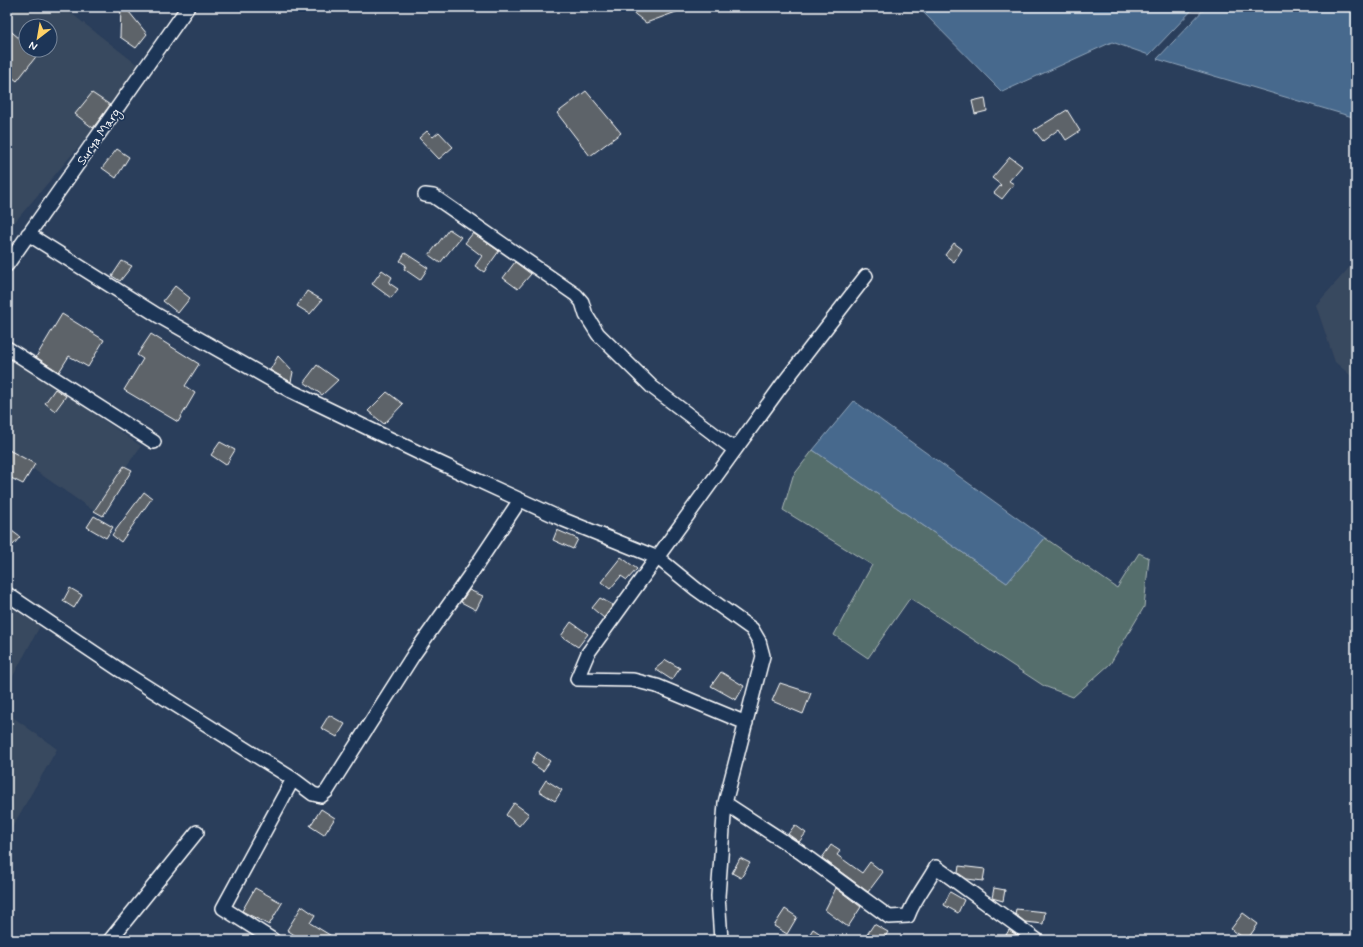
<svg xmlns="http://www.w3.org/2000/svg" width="1363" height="947" viewBox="0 0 1363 947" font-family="Mynerve,sans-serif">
	<rect width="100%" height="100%" fill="#2a3e5b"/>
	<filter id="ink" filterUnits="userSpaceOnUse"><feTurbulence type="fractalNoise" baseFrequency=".025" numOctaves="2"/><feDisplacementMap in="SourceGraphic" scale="8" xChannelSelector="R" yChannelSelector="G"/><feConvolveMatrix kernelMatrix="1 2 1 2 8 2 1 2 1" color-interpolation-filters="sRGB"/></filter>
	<g filter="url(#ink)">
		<!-- built -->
		<path fill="#39495f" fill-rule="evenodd" d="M 7,7 L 63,7 L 144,70 L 7,231 ZM 26,26 L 50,26 L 50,50 L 26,50 Z
			M 1356,260 L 1356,380 L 1335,362 L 1316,305 Z
			M 7,354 L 141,446 L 94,511 L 7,451 Z
			M 7,605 L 40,626 L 7,687 Z
			M 7,713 L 57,749 L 7,836 Z"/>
		<!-- green -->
		<path fill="#546e6c" stroke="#aab6b6" d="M 813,450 L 1007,583 L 1045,538 L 1117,588 L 1139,553 L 1149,558 L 1144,607 L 1110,664 L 1073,697 L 1044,686 L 910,598 L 868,658 L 834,635 L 872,565 L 783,510 L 793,476 Z"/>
		<!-- water -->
		<path fill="#46698d" stroke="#90a5bb" d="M 918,7 L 1195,7 L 1149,55 L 1112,42 L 1002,92 Z
			M 1206,7 L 1356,7 L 1356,118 L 1157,59 Z
			M 854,401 L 1045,538 L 1007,583 L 813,450 Z"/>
		<!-- building -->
		<path fill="#5d6469" stroke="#fff" d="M 121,7 L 125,7 L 147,34 L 136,48 L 120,37 Z
			M 626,7 L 687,7 L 687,8 L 646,23 Z
			M 7,28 L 26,44 L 26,50 L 33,50 L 38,54 L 17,81 L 7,73 Z
			M 586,91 L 621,133 L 590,156 L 557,113 Z
			M 92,93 L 110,105 L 93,128 L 75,114 Z
			M 985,98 L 987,111 L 975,114 L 972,101 Z
			M 1067,110 L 1080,131 L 1066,140 L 1059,129 L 1043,141 L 1034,130 Z
			M 427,131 L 433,137 L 439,132 L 453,147 L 439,159 L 419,138 Z
			M 117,149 L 129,157 L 116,178 L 102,168 Z
			M 1010,157 L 1022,166 L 1009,181 L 1014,184 L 1002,199 L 994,193 L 1001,185 L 992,178 Z
			M 449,229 L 461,237 L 440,263 L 429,255 Z
			M 473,233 L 499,251 L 484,272 L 475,266 L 482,256 L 465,243 Z
			M 954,243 L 962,249 L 954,262 L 945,255 Z
			M 405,253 L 428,268 L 420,280 L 404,269 L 406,265 L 400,261 Z
			M 122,261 L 132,266 L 120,281 L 112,276 Z
			M 515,262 L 531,274 L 518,289 L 503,278 Z
			M 382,270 L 392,277 L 389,283 L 398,289 L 391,298 L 372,284 Z
			M 175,286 L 190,298 L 178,313 L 163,301 Z
			M 307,291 L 322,300 L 310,314 L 297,306 Z
			M 62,314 L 104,340 L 88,367 L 69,356 L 59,372 L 36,357 Z
			M 151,334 L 199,364 L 185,386 L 195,393 L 178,422 L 124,390 L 143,359 L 137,355 Z
			M 278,356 L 293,372 L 291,382 L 270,370 Z
			M 317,365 L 338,380 L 322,395 L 304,382 Z
			M 55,389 L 66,396 L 55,411 L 45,403 Z
			M 387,392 L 403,404 L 384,424 L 368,411 Z
			M 220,442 L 235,450 L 226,465 L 211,455 Z
			M 7,449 L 35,464 L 23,484 L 7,476 Z
			M 124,466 L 132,470 L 103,516 L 94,511 Z
			M 144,492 L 152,498 L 121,542 L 112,535 Z
			M 94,516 L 113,527 L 106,538 L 87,527 Z
			M 557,530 L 578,539 L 573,549 L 553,540 Z
			M 12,531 L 20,537 L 13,545 L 7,540 Z
			M 621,557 L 637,569 L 627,580 L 621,576 L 610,589 L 601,582 Z
			M 70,588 L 82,595 L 74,608 L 63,601 Z
			M 469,590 L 483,596 L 476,610 L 461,602 Z
			M 600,598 L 613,605 L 604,618 L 592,608 Z
			M 571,622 L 588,634 L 578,647 L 561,636 Z
			M 666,660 L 680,668 L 672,680 L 655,669 Z
			M 721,672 L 744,686 L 736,700 L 711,686 Z
			M 780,683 L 811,693 L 803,714 L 772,701 Z
			M 329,715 L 345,724 L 337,737 L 321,728 Z
			M 537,752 L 550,761 L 543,771 L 531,763 Z
			M 546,780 L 562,790 L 555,801 L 539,791 Z
			M 514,803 L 529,814 L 519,826 L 506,815 Z
			M 321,809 L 335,818 L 324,835 L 310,826 Z
			M 795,825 L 806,833 L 799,842 L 788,834 Z
			M 831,845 L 840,851 L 837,855 L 862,873 L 870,862 L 883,872 L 868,892 L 822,858 Z
			M 740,858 L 750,863 L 741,878 L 732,873 Z
			M 959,866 L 985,869 L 983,881 L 967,879 L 958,873 Z
			M 255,888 L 282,903 L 269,925 L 242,911 Z
			M 836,888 L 861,907 L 848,927 L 825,910 Z
			M 994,888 L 1005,890 L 1003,901 L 992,898 Z
			M 950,892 L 964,900 L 958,913 L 944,905 Z
			M 302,906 L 315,915 L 310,923 L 338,940 L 302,940 L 287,930 Z
			M 785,909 L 797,917 L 787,934 L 774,926 Z
			M 1016,909 L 1045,912 L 1043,924 L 1025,922 L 1015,914 Z
			M 1243,913 L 1258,924 L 1247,940 L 1231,929 Z
			M 874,924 L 888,932 L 883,940 L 872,940 L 866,936 Z
			M 813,929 L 830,940 L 806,940 Z
			M 1009,930 L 1023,940 L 1003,940 Z"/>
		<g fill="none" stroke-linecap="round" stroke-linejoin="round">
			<!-- street casing -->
			<g stroke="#fff" stroke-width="16">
				<path id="street" d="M 425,195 L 433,196 L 439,200 L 576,295 L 582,302 L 586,315 L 598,334 L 652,387 L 735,450
					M 28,234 L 157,315 L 291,391 L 440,463 L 564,520 L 658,558 L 696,589 L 752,629 L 759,641 L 763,656 L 725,803 L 718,896 L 721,940
					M 7,265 L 188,7
					M 7,348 L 154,442
					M 7,594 L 120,670 L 293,779 L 313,794 L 321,796 L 327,791 L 414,654 L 470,575 L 520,500
					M 746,723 L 657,686 L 633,680 L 577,679 L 588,653 L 782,385 L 866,276
					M 725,803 L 800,852 L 889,917 L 908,916 C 914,899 927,884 936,867 L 1037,940
					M 110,940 L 197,832
					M 273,940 L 223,908 L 293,779"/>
			</g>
			<!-- street -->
			<use href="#street" stroke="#1d3557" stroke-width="13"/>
		</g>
	</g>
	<g text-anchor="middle" stroke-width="3.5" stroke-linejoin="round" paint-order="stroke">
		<!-- street labels -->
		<g font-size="13" fill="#fff" stroke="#1d3557">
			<text transform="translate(98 136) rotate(-55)" y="5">Surya Marg</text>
		</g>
	</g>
	<!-- margin -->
	<rect width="1363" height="947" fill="none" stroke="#1d3557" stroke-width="24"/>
	<rect x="12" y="12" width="1339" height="923" fill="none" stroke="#fff" stroke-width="1.5" filter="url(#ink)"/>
	<!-- north arrow -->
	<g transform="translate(38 38) rotate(211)"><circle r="19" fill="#1d3557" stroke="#77869a"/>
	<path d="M0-3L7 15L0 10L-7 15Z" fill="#ffd166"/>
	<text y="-6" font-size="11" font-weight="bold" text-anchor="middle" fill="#ffffff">N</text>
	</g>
</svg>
